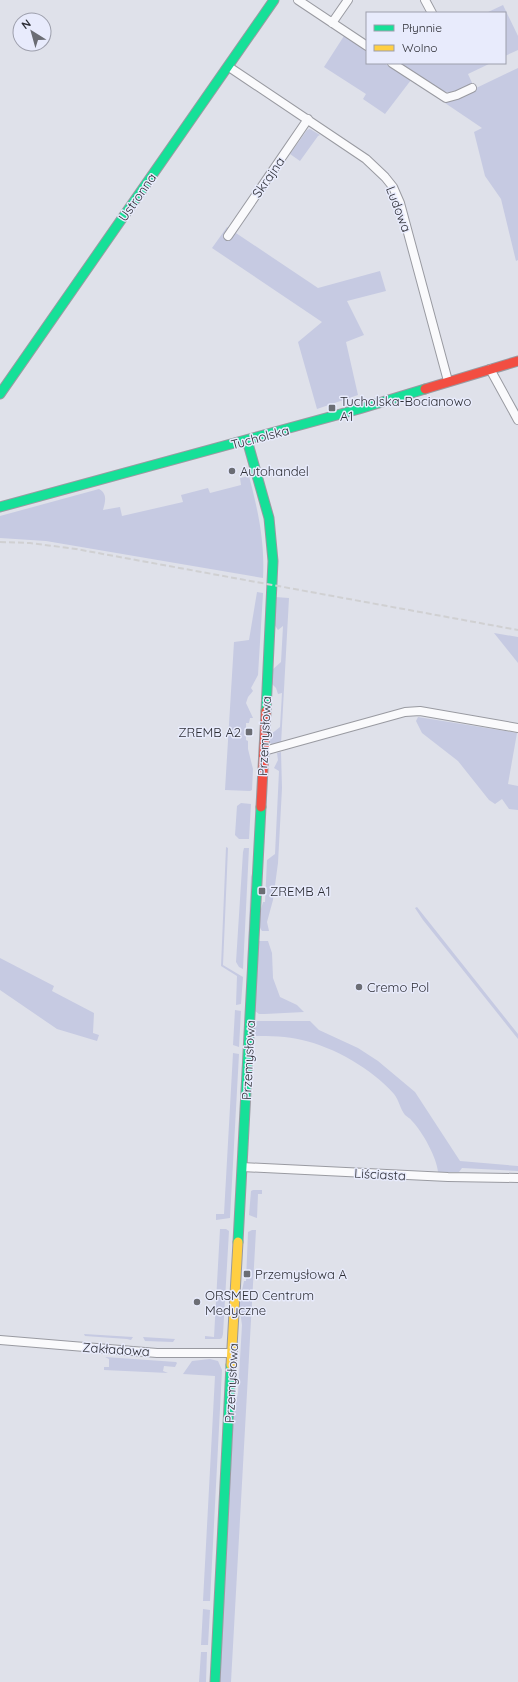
<svg xmlns="http://www.w3.org/2000/svg" width="518" height="1682" viewBox="0 0 518 1682" font-family="Quicksand,sans-serif">
	<rect width="100%" height="100%" fill="#dfe1ea"/>
	<!-- green -->
	<path fill="#c6cae2" d="M 503,5 L 518,36 L 518,50 L 505,56 L 505,13 L 486,13 Z
		M 344,36 L 367,52 L 367,63 L 384,63 L 411,80 L 385,114 L 363,99 L 366,94 L 324,67 Z
		M 397,63 L 491,63 L 468,74 L 473,85 L 454,94 L 433,88 Z
		M 518,68 L 518,260 L 516,261 L 501,199 L 485,176 L 474,132 L 482,128 L 445,103 Z
		M 310,129 L 320,135 L 318,136 L 300,161 L 290,154 L 307,130 Z
		M 227,227 L 318,288 L 380,271 L 386,291 L 347,301 L 364,335 L 346,342 L 358,395 L 317,409 L 298,342 L 322,322 L 212,248 Z
		M 249,476 C 258,511 265,541 263,578 L 46,541 L 0,538 L 0,516 L 99,489 C 108,494 105,502 103,510 L 120,507 L 122,516 L 183,502 L 181,495 L 208,488 L 210,493 L 241,485 L 240,478 Z
		M 257,592 L 263,593 L 258,675 L 251,688 L 253,691 L 248,697 L 246,703 L 253,718 L 250,718 L 249,723 L 246,723 L 246,740 L 248,741 L 248,749 L 253,769 L 252,790 L 250,791 L 225,790 L 234,642 L 249,640 Z
		M 275,597 L 289,598 L 281,744 L 274,746 L 268,741 L 270,735 L 280,727 L 282,693 L 278,694 L 276,688 L 272,684 L 272,670 L 281,662 L 283,626 L 278,630 L 274,624 Z
		M 494,633 L 518,637 L 518,663 Z
		M 418,717 L 517,733 L 508,784 L 518,786 L 518,810 L 509,809 L 502,799 L 495,804 L 489,800 L 458,761 L 422,733 L 416,721 Z
		M 281,752 L 282,788 L 278,863 L 273,900 L 267,922 L 269,931 L 262,931 C 256,923 261,910 263,902 L 265,902 L 267,860 L 275,854 L 279,771 L 274,768 L 278,760 L 277,753 Z
		M 241,803 L 251,804 L 249,839 L 239,839 L 235,835 L 237,806 Z
		M 226,847 L 228,848 L 223,965 L 243,977 L 241,1004 L 236,1005 L 237,976 L 221,966 Z
		M 244,848 L 249,848 L 243,969 L 239,967 L 236,962 L 243,852 Z
		M 251,874 L 252,877 L 248,966 L 247,967 Z
		M 417,907 L 518,1034 L 518,1039 L 423,920 L 415,908 Z
		M 258,941 L 268,941 L 272,953 L 273,978 L 280,997 L 297,1005 L 304,1012 L 265,1014 L 259,1014 L 255,1011 Z
		M 0,958 L 54,986 L 52,991 L 94,1013 L 93,1033 L 99,1035 L 97,1041 L 57,1029 L 0,990 Z
		M 235,1010 L 241,1011 L 239,1047 L 233,1045 Z
		M 256,1021 L 310,1021 L 319,1030 L 358,1048 L 378,1061 L 415,1092 L 460,1161 L 518,1166 L 518,1171 L 462,1168 L 459,1172 L 438,1172 C 437,1158 422,1131 412,1121 C 410,1118 407,1117 405,1115 C 400,1109 399,1100 394,1094 C 372,1069 334,1047 302,1040 C 287,1036 270,1036 254,1036 Z
		M 233,1053 L 239,1054 L 230,1218 L 216,1220 L 216,1214 L 224,1214 Z
		M 253,1190 L 262,1190 L 262,1194 L 258,1194 L 257,1218 L 249,1215 L 251,1191 Z
		M 220,1229 L 226,1229 L 229,1231 L 223,1334 L 222,1338 L 220,1339 L 205,1339 L 205,1336 L 214,1337 Z
		M 252,1230 L 256,1230 L 231,1682 L 219,1682 L 234,1410 L 238,1393 L 242,1325 L 239,1304 L 244,1281 L 246,1281 L 248,1232 Z
		M 84,1334 L 133,1337 L 131,1340 L 127,1339 L 85,1336 Z
		M 143,1337 L 175,1339 L 173,1342 L 145,1341 Z
		M 105,1357 L 176,1362 L 177,1363 L 175,1367 L 164,1366 L 163,1371 L 168,1373 L 104,1370 L 104,1367 L 109,1367 L 109,1359 Z
		M 210,1359 L 218,1361 L 222,1370 L 210,1601 L 203,1601 L 215,1376 L 183,1374 L 192,1361 Z
		M 203,1609 L 210,1610 L 208,1645 L 201,1645 Z
		M 201,1652 L 207,1652 L 206,1682 L 199,1682 Z"/>
	<g fill="none" stroke-linecap="round" stroke-linejoin="round">
		<!-- street casing -->
		<g stroke="#999aa1" stroke-width="10">
			<path id="street" d="M 298,0 L 367,46
				M 425,0 L 432,13
				M 332,23 L 348,0
				M 392,63 L 446,98 L 457,95 L 472,88
				M 229,67 L 366,159 L 385,177 L 393,187 L 400,203 L 448,381
				M 228,236 L 308,119
				M 490,369 L 518,420
				M 264,751 L 405,712 L 420,711 L 518,728
				M 242,1167 L 448,1177 L 518,1178
				M 0,1340 L 157,1353 L 233,1353"/>
		</g>
		<!-- fast casing -->
		<g stroke="#999aa1" stroke-width="11">
			<path id="fast" d="M 0,394 L 274,0
				M 247,440 L 269,518 L 273,561 L 266,711
				M 0,507 L 359,409 L 425,389
				M 238,1242 L 261,807
				M 215,1682 L 231,1365"/>
		</g>
		<!-- slow casing -->
		<g stroke="#999aa1" stroke-width="11">
			<path id="slow" d="M 231,1365 L 238,1242"/>
		</g>
		<!-- jam casing -->
		<g stroke="#999aa1" stroke-width="11">
			<path id="jam" d="M 425,389 L 518,361
				M 261,807 L 266,711"/>
		</g>
		<!-- street -->
		<use href="#street" stroke="#fafafc" stroke-width="8"/>
		<!-- fast -->
		<use href="#fast" stroke="#16e098" stroke-width="9"/>
		<!-- slow -->
		<use href="#slow" stroke="#ffcf43" stroke-width="9"/>
		<!-- jam -->
		<use href="#jam" stroke="#f24e42" stroke-width="9"/>
		<!-- rail -->
		<path stroke="#d0d0d2" stroke-width="2" stroke-dasharray="6 3" stroke-linecap="butt" d="M 0,542 L 30,543 L 76,549 L 518,630"/>
	</g>
	<!-- markers -->
	<g fill="#6b6d74" stroke="#e8ebfc" stroke-width="1.5">
		<rect x="328" y="404" width="8" height="8" rx="2"/>
		<circle cx="232" cy="471" r="4"/>
		<rect x="245" y="728" width="8" height="8" rx="2"/>
		<rect x="258" y="887" width="8" height="8" rx="2"/>
		<circle cx="359" cy="987" r="4"/>
		<rect x="243" y="1270" width="8" height="8" rx="2"/>
		<circle cx="197" cy="1302" r="4"/>
	</g>
	<g text-anchor="middle" stroke-width="3" stroke-linejoin="round" paint-order="stroke">
		<!-- street labels -->
		<g font-size="13" fill="#2d2e35" stroke="#e8ebfc">
			<text transform="translate(268 177) rotate(-55)" y="5">Skrajna</text>
			<text transform="translate(137 197) rotate(-55)" y="5">Ustronna</text>
			<text transform="translate(399 209) rotate(69)" y="5">Ludowa</text>
			<text transform="translate(260 437) rotate(-15)" y="5">Tucholska</text>
			<text transform="translate(264 736) rotate(-87)" y="5">Przemysłowa</text>
			<text transform="translate(248 1060) rotate(-87)" y="5">Przemysłowa</text>
			<text transform="translate(380 1174) rotate(3)" y="5">Liściasta</text>
			<text transform="translate(116 1349) rotate(4)" y="5">Zakładowa</text>
			<text transform="translate(231 1383) rotate(-87)" y="5">Przemysłowa</text>
		</g>
		<!-- poi labels -->
		<g font-size="13" fill="#2d2e35" stroke="#e8ebfc" text-anchor="start">
			<text x="340" y="406">Tucholska-Bocianowo<tspan x="340" dy="15">A1</tspan></text>
			<text x="240" y="476">Autohandel</text>
			<text x="241" y="737" text-anchor="end">ZREMB A2</text>
			<text x="270" y="896">ZREMB A1</text>
			<text x="367" y="992">Cremo Pol</text>
			<text x="255" y="1279">Przemysłowa A</text>
			<text x="205" y="1300">ORSMED Centrum<tspan x="205" dy="15">Medyczne</tspan></text>
		</g>
	</g>
	<!-- legend -->
	<rect x="366" y="12" width="140" height="52" fill="#e8ebfc" stroke="#9d9fac"/>
	<rect x="374" y="25" width="20" height="6" fill="#16e098" stroke="#9d9fac"/>
	<text x="402" y="32" font-size="12" fill="#2d2e35">Płynnie</text>
	<rect x="374" y="45" width="20" height="6" fill="#ffcf43" stroke="#9d9fac"/>
	<text x="402" y="52" font-size="12" fill="#2d2e35">Wolno</text>
	<!-- north arrow -->
	<g transform="translate(32 32) rotate(323)"><circle r="19" fill="#e8ebfc" stroke="#9d9fac"/>
	<path d="M0-3L7 15L0 10L-7 15Z" fill="#6b6d74"/>
	<text y="-6" font-size="11" font-weight="bold" text-anchor="middle" fill="#2d2e35">N</text>
	</g>
</svg>
